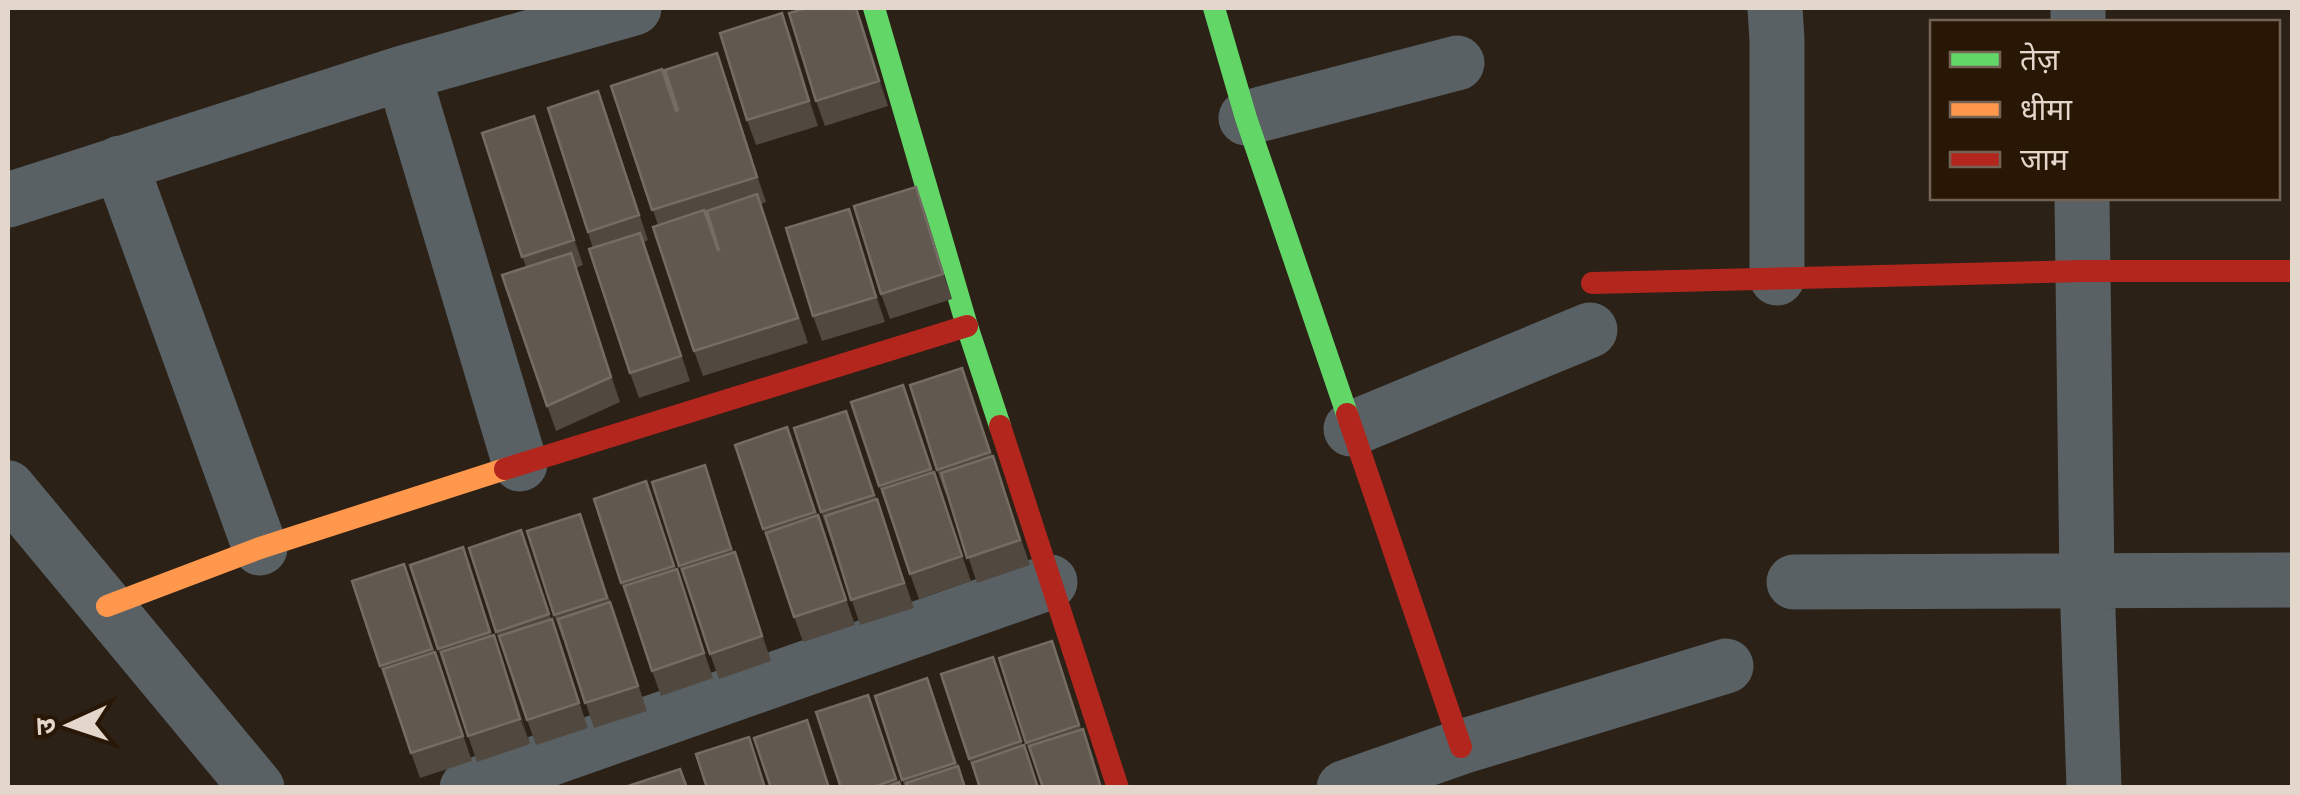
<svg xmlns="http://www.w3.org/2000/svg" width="2300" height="795" viewBox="0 0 2300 795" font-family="'Fira Sans','Noto Sans Devanagari',sans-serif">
	<rect width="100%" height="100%" fill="#2b2117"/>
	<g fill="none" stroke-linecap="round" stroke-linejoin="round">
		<!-- street -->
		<path stroke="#596165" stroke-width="55" d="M 1775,8 L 1777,40 L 1777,278
			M 2078,8 L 2078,22
			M 403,73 L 520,464
			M 1246,118 L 1457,63
			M 120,163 L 260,548
			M 2082,198 L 2087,582 L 2094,788
			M 8,200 L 403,73 L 634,8
			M 1351,429 L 1590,330
			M 8,488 L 257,788
			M 1794,582 L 2292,580
			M 467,788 L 1050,582
			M 1344,788 L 1461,747 L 1726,666"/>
		<!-- fast -->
		<path stroke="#63d668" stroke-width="22" d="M 874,8 L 967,326 L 1000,426
			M 1214,8 L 1246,118 L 1347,414"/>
		<!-- slow -->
		<path stroke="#ff974d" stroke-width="22" d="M 107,606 L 260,548 L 505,469"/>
		<!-- jam -->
		<path stroke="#b3261e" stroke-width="22" d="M 1592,283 L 2084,271 L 2292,271
			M 1347,414 L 1461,747
			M 1000,426 L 1118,788
			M 505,469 L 967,326"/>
	</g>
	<!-- wall -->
	<path fill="#514940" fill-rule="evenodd" d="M 782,13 L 818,126 L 756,145 L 747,120 Z
		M 861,19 L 888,106 L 825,126 L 816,101 Z
		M 726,78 L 766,202 L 761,204 L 808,343 L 703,376 L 694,351 L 658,225 L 611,86 L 677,110 ZM 708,220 L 710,220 L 719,250 L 718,250 Z
		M 598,91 L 648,240 L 644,242 L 690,381 L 639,398 L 630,373 L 588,232 Z
		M 482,133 L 543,141 L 583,265 L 576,268 L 620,402 L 556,431 L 502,275 L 526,267 Z
		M 916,187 L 952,299 L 890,319 L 881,294 Z
		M 849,209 L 885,322 L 822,341 L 813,316 Z
		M 962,368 L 1030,565 L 977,583 L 947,494 L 946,495 L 937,470 Z
		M 903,385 L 971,581 L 919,599 L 879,486 Z
		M 846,411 L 914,608 L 860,625 L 831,537 L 830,537 L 821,512 Z
		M 796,452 L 855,625 L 803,642 L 763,529 Z
		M 705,465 L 734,553 L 744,577 L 771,661 L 719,679 L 679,566 Z
		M 646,481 L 713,678 L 661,696 L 621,583 Z
		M 521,530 L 588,728 L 536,745 L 496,632 Z
		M 589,539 L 647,711 L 594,728 L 565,640 L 563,640 L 554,615 Z
		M 463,547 L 492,636 L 494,635 L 503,660 L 530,744 L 477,762 L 438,649 Z
		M 413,589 L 472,761 L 420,778 L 380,666 Z
		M 1052,641 L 1081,729 L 1083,729 L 1092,754 L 1102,788 L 1043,788 L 1026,743 Z
		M 1002,682 L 1023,746 L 1039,788 L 980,788 L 969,759 Z
		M 868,695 L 898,783 L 901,788 L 841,788 Z
		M 875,696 L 936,704 L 966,788 L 905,788 Z"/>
	<!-- shaded-wall -->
	<path fill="#3b322a" d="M 857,8 L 861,19 L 888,106 L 879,81 Z
		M 782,13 L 792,38 L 818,126 L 809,101 Z
		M 717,53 L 726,78 L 766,202 L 757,177 Z
		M 534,116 L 543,141 L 583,265 L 574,240 Z
		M 916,187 L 925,212 L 952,299 L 943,274 Z
		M 849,209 L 858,234 L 885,322 L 876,297 Z
		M 571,253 L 580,278 L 620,402 L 611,377 Z
		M 463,547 L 472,572 L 499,657 L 490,632 Z
		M 735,552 L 744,577 L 771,661 L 762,636 Z
		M 494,635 L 503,660 L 530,744 L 520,719 Z"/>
	<!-- building -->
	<path fill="#61584f" stroke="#756c63" stroke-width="2.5" d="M 807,8 L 856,8 L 879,81 L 816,101 L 789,13 Z
		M 782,13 L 809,101 L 747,120 L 720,33 Z
		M 717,53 L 757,177 L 652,210 L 611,86 L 662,69 L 676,111 L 678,110 L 665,70 Z
		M 598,91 L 639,215 L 588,232 L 548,108 Z
		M 534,116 L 574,240 L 522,257 L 482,133 Z
		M 916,187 L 943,274 L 881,294 L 854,206 Z
		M 757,194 L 798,318 L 694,351 L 653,227 L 704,210 L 718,250 L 719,250 L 707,211 Z
		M 849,209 L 876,297 L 813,316 L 786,228 Z
		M 640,233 L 681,356 L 630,373 L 589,249 Z
		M 571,253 L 611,377 L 547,406 L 502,275 Z
		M 962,368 L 990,452 L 937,470 L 910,385 Z
		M 903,385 L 931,469 L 879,486 L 851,402 Z
		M 846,411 L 874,495 L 821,512 L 794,428 Z
		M 787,427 L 815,512 L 763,529 L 735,445 Z
		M 993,456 L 1020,540 L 967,558 L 941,473 Z
		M 705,465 L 731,549 L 679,566 L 652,482 Z
		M 934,472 L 962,556 L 910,574 L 882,489 Z
		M 646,481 L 674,566 L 621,583 L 594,499 Z
		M 877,499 L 904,583 L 851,600 L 825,516 Z
		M 580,514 L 607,598 L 554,615 L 527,531 Z
		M 818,515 L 846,600 L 794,617 L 766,533 Z
		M 521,530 L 549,614 L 496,632 L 469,548 Z
		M 463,547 L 490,632 L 438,649 L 410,565 Z
		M 735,552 L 762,636 L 710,654 L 682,569 Z
		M 404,564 L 432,649 L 380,666 L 352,581 Z
		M 677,569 L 704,653 L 652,671 L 624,586 Z
		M 610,602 L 638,686 L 585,703 L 558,619 Z
		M 552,619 L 579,703 L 527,720 L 499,636 Z
		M 494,635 L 520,719 L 468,736 L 441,652 Z
		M 1052,641 L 1079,725 L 1026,743 L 999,658 Z
		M 435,652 L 463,736 L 411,753 L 383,669 Z
		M 993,657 L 1021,741 L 969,759 L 941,674 Z
		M 927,678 L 955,763 L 902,780 L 875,696 Z
		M 868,695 L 896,779 L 871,788 L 841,788 L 816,712 Z
		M 807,720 L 829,788 L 771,788 L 754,738 Z
		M 1083,729 L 1101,788 L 1043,788 L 1029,746 Z
		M 749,737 L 765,788 L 707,788 L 696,754 Z
		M 1024,745 L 1038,788 L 980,788 L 972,763 Z
		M 958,766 L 965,788 L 907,788 L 906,783 Z
		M 680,769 L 687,788 L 629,788 L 628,786 Z
		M 899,782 L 901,788 L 884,788 Z"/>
	<!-- border -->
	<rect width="2300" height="795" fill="none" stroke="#e3d6cb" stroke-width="20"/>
	<!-- legend -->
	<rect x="1930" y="20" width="350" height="180" fill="#291706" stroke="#736355" stroke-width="2.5"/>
	<rect x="1950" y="52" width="50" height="15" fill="#63d668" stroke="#736355" stroke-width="2.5"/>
	<text x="2020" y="70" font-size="30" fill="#e3d6cb">तेज़</text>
	<rect x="1950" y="102" width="50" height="15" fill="#ff974d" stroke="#736355" stroke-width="2.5"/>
	<text x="2020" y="120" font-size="30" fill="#e3d6cb">धीमा</text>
	<rect x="1950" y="152" width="50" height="15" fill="#b3261e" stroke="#736355" stroke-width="2.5"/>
	<text x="2020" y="170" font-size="30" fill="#e3d6cb">जाम</text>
	<!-- north arrow -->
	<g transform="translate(70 725) rotate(267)" stroke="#291706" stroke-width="8" paint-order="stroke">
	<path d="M0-8L18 38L0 25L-18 38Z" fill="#e3d6cb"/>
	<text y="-15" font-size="28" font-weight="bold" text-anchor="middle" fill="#e3d6cb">उ</text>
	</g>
</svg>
